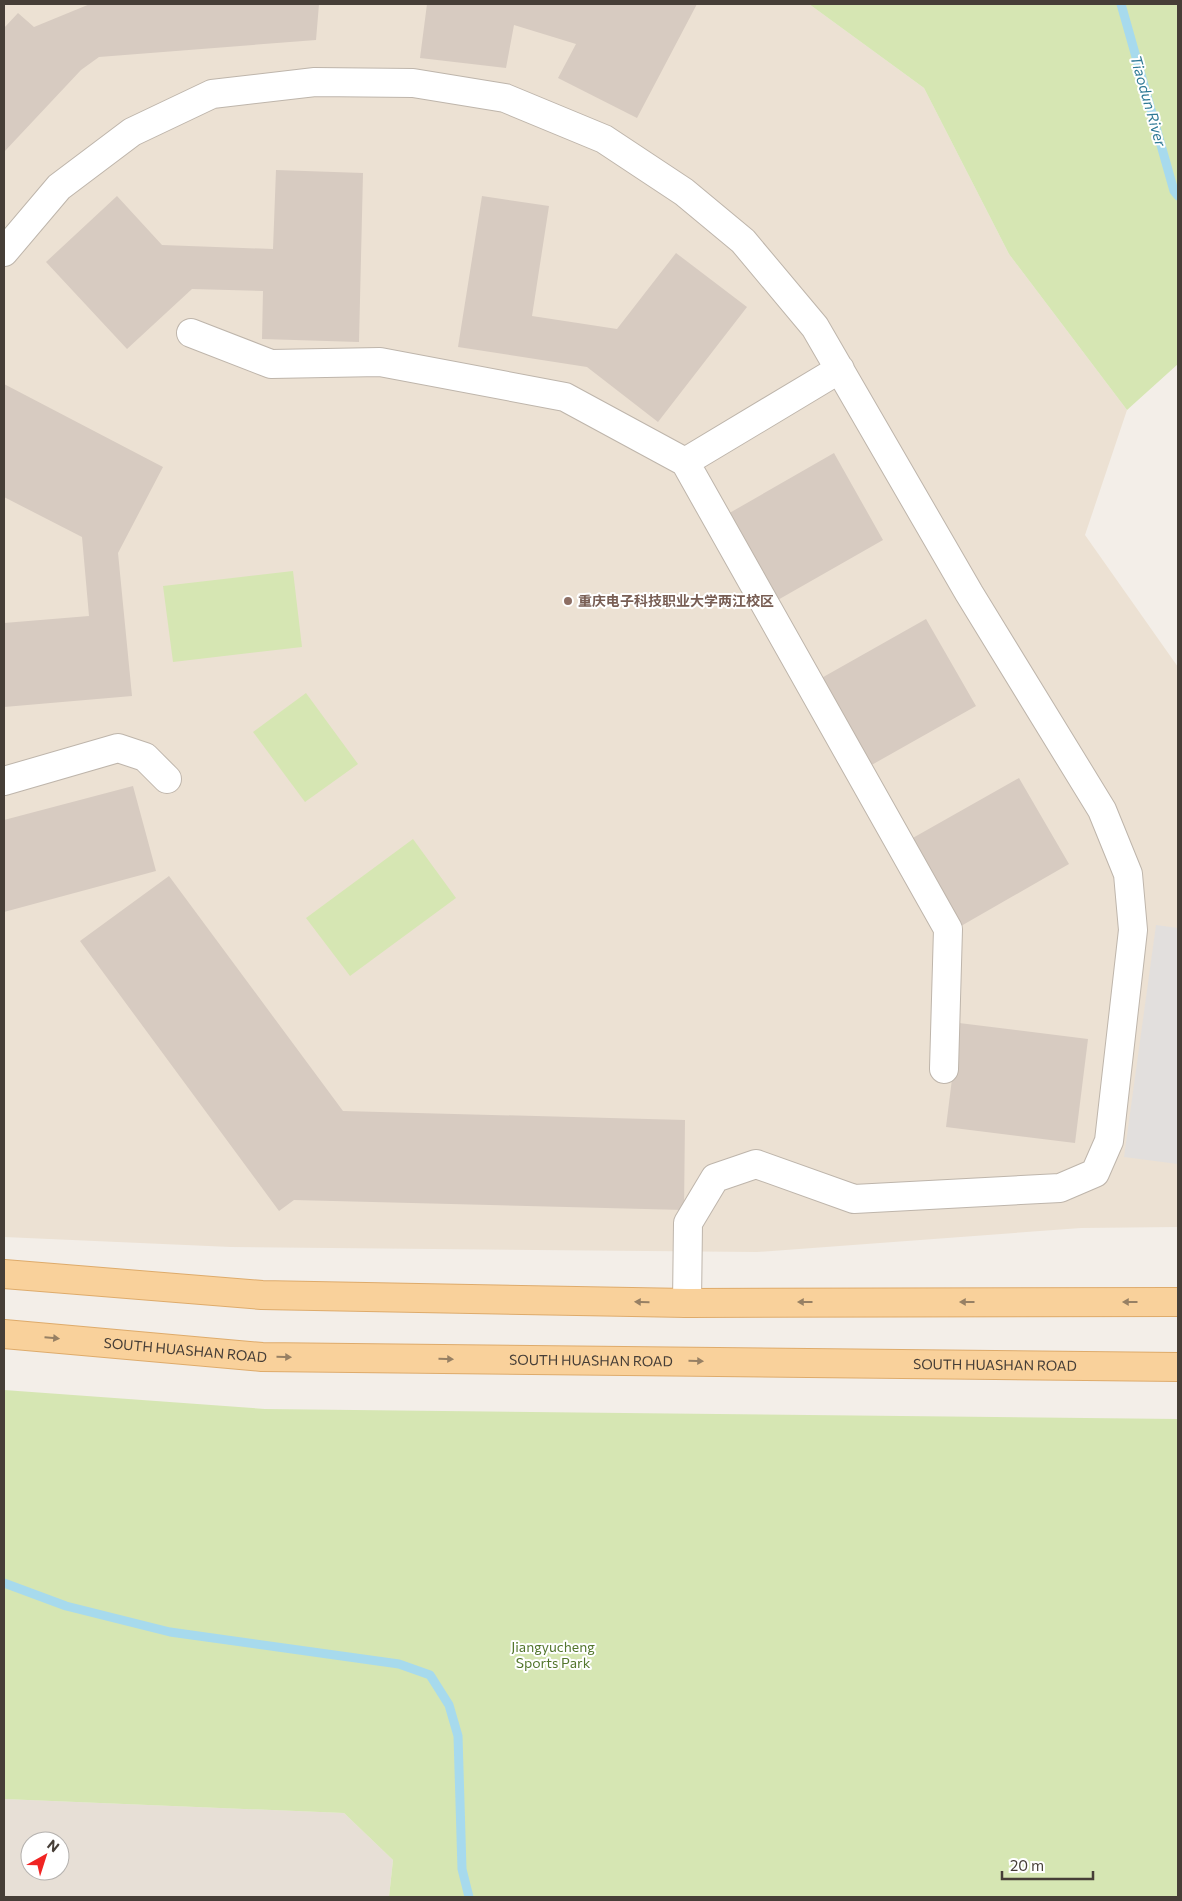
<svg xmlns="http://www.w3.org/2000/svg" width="1182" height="1901" viewBox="0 0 1182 1901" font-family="Commissioner,'Noto Sans SC',sans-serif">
	<rect width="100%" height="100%" fill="#f3eee8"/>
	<!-- residential -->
	<path fill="#e7dfd6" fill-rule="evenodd" d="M 4,1799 L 344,1813 L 393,1860 L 389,1897 L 4,1897 ZM 30,1841 L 60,1841 L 60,1871 L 30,1871 Z"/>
	<!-- education -->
	<path fill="#ece1d3" d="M 4,4 L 809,4 L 924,88 L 1009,254 L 1127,410 L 1085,535 L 1178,667 L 1178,1227 L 1081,1228 L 757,1252 L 231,1247 L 4,1237 Z"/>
	<!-- green -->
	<path fill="#d6e6b3" d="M 809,4 L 1178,4 L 1178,364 L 1127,410 L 1009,254 L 924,88 Z
		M 293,571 L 302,647 L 173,662 L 163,586 Z
		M 306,693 L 358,764 L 305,802 L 253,732 Z
		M 413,839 L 456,898 L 350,976 L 306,918 Z
		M 4,1390 L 265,1409 L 1178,1419 L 1178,1897 L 389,1897 L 393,1860 L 344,1813 L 4,1799 Z"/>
	<!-- parking -->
	<path fill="#e2dfdd" d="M 1156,925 L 1178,928 L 1178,1164 L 1124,1157 Z"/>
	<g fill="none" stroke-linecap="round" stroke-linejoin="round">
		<!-- stream -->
		<path stroke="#a7daed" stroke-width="9" d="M 1121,4 L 1174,191 L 1178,196
			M 4,1583 L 66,1606 L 170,1632 L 399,1664 L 430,1675 L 449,1705 L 458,1736 L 462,1869 L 469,1897"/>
	</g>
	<!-- building -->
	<path fill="#d7cbc1" d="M 90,4 L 319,4 L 316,40 L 99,57 L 81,70 L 4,152 L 4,28 L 18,13 L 34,27 Z
		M 427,4 L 592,4 L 597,5 L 598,4 L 697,4 L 637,118 L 558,78 L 576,44 L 514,25 L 506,68 L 420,58 Z
		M 276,170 L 363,173 L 359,342 L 262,339 L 263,291 L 192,289 L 127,349 L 46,262 L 117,196 L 162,245 L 273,249 Z
		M 482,196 L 549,206 L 532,316 L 617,329 L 676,253 L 747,307 L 658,422 L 587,367 L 458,347 Z
		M 4,384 L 163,467 L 118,553 L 132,696 L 4,707 L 4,623 L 89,616 L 82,537 L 4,497 Z
		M 834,453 L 883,540 L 776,601 L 726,515 Z
		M 926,619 L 976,706 L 868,767 L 818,680 Z
		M 1019,778 L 1069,864 L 961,926 L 911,839 Z
		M 133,786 L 156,871 L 4,912 L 4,820 Z
		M 169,876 L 343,1111 L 685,1120 L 684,1210 L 294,1200 L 279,1211 L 80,941 Z
		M 959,1023 L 1088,1039 L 1075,1143 L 946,1127 Z"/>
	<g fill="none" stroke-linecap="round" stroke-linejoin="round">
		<!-- minor casing -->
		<g stroke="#beb5ab" stroke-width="30">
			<path id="minor" d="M 4,252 L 59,187 L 132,132 L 212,94 L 315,82 L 413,83 L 505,98 L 604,139 L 684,192 L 743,241 L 815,327 L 969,593 L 1102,810 L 1128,874 L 1133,930 L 1109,1141 L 1095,1173 L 1060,1188 L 854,1199 L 756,1164 L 715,1178 L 688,1223 L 687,1303
				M 191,333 L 271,364 L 380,362 L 565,397 L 685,462 L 948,929 L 944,1069
				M 685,462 L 840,369
				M 4,781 L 118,748 L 145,757 L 167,779"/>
		</g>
		<!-- major casing -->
		<g stroke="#deab6b" stroke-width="30">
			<g id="major">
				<path d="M 4,1274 L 262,1295 L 687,1303 L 1178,1302"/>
				<path id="s1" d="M 4,1334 L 262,1357 L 1178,1367"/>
			</g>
		</g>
		<!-- minor -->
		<use href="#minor" stroke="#fff" stroke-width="28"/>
		<!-- major -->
		<use href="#major" stroke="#f9d19b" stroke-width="28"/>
	</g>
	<!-- one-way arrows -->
	<defs><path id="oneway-solid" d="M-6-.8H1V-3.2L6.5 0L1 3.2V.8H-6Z" transform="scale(1.25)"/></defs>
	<g fill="#978064">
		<use href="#oneway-solid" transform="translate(642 1302) rotate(-179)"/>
		<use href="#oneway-solid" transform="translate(805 1302) rotate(180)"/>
		<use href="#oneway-solid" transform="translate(967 1302) rotate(180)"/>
		<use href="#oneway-solid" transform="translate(1130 1302) rotate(180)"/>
		<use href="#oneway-solid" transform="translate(52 1338) rotate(5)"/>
		<use href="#oneway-solid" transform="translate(284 1357) rotate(1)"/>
		<use href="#oneway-solid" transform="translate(446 1359) rotate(1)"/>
		<use href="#oneway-solid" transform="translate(696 1361) rotate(1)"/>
	</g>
	<!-- markers -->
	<circle fill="#8d6e63" stroke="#fff" stroke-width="2" cx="568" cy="601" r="5"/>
	<g text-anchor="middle" stroke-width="4" stroke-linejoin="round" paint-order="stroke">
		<!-- education labels -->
		<g font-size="14" font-weight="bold" fill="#785e54" stroke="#fff" text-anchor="start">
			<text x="578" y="606">重庆电子科技职业大学两江校区</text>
		</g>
		<!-- street labels -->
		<g font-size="14" fill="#463e37" stroke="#fff">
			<text dy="5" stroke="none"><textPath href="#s1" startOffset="182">SOUTH HUASHAN ROAD</textPath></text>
			<text dy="5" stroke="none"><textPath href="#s1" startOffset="588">SOUTH HUASHAN ROAD</textPath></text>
			<text dy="5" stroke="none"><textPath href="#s1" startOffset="992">SOUTH HUASHAN ROAD</textPath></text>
		</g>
		<!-- park labels -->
		<g font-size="14" fill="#53762d" stroke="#fff">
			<text x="553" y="1652">Jiangyucheng<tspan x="553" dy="16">Sports Park</tspan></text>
		</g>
		<!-- water labels -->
		<g font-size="15" font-style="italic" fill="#307a96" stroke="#fff">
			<text transform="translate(1148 101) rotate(74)" y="5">Tiaodun River</text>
		</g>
	</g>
	<!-- border -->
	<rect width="1182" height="1901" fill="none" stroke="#463e37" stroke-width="10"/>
	<!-- north arrow -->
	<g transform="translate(45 1856) rotate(39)"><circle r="24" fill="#ffffff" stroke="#b5b2af"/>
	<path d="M0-4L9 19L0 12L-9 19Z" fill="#f02423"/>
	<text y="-8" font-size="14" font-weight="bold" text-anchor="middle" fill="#463e37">N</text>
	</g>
	<!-- scale -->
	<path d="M1002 1871v8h91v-8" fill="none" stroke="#463e37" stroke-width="2.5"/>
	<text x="1010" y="1871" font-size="15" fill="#463e37" stroke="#ffffff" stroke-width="4" paint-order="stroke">20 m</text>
</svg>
